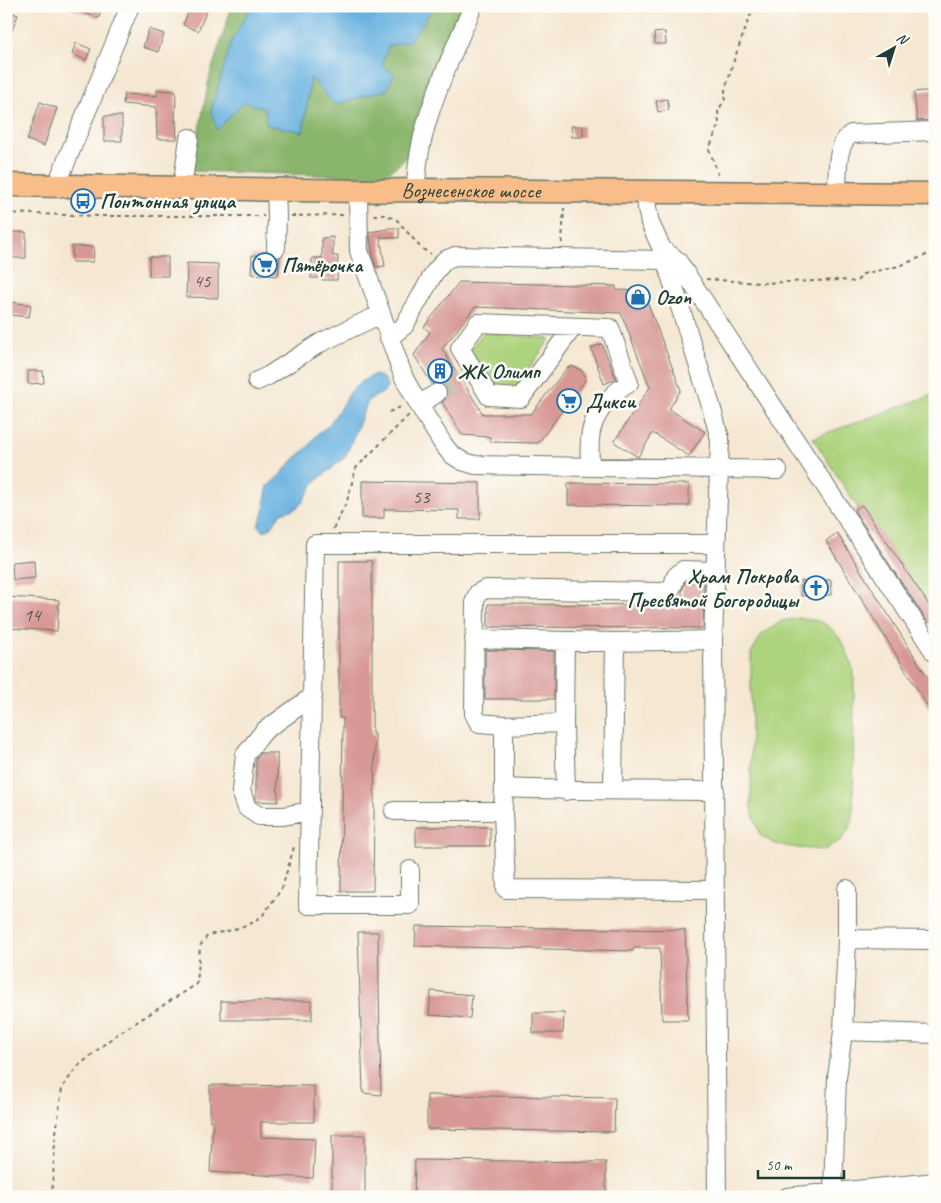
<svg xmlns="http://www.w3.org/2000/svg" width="941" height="1203" viewBox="0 0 941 1203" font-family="Caveat,sans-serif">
	<rect width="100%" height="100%" fill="#fdfcf7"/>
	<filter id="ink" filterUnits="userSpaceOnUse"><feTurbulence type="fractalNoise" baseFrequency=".02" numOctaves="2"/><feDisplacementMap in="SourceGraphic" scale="10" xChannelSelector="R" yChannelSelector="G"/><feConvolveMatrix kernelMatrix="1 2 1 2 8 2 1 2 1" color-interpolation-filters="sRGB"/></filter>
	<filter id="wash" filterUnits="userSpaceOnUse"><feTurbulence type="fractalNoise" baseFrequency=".0096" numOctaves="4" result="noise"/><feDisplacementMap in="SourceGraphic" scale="20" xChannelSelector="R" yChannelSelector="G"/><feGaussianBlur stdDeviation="1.12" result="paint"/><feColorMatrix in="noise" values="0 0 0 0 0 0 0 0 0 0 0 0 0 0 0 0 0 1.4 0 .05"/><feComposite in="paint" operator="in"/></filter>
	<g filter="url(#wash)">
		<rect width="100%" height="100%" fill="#f5e7d1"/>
		<!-- green -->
		<path fill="#add37d" stroke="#668858" d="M 484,332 L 550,339 L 515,388 L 493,386 L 470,350 Z
			M 935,394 L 935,628 L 813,438 Z
			M 800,618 C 807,619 817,620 823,623 C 841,632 848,654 854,672 L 853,820 L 848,831 L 841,840 L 824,850 L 798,848 L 775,844 L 760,835 L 751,808 L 751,653 L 762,634 L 782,621 Z"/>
		<!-- forest -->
		<path fill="#8ab56c" stroke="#547950" d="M 232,6 L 251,6 L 231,43 L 211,111 L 218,129 L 244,101 L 265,109 L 303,132 L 309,91 L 309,76 L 363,96 L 386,90 L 382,65 L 389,46 L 427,17 L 432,6 L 462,6 L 419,111 L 406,157 L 398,165 L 382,177 L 191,171 L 210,75 Z"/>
		<!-- water -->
		<path fill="#68b1e0" stroke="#44778a" d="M 251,6 L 432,6 L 427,17 L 409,41 L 389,46 L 382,65 L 394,74 L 387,90 L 363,96 L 335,105 L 310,77 L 309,91 L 303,132 L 267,125 L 265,109 L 244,102 L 217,130 L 211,111 L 231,43 Z
			M 373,375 C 382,376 387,379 387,388 C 382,396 374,395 368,401 L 347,453 L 343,459 L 314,483 L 302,503 L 295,509 L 281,513 L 270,529 L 263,531 L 258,526 L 264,512 L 265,500 L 268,486 L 280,475 L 293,460 L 308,447 L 318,433 L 329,425 L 352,390 L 359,383 Z"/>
		<g id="blocks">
			<!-- building -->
			<path fill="#d79795" d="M 70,6 L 102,6 L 99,18 L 69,8 Z
				M 191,6 L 209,6 L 198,31 L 183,25 Z
				M 6,10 L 18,15 L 7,42 L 6,42 Z
				M 149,29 L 164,34 L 158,52 L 143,47 Z
				M 665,32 L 666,44 L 655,44 L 654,33 Z
				M 76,43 L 91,49 L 86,60 L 72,54 Z
				M 157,90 L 176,91 L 175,122 L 176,121 L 177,139 L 157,139 L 156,107 L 123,104 L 124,94 L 157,96 Z
				M 935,90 L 935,120 L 917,121 L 914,92 Z
				M 667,99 L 669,110 L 658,112 L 656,101 Z
				M 40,102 L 57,108 L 44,146 L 27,140 Z
				M 104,116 L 122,116 L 122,141 L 104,141 Z
				M 571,126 L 583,126 L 583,137 L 572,137 Z
				M 388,228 L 399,228 L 399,238 L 380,237 L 385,266 L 376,267 L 374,260 L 369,232 L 388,229 Z
				M 6,232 L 26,232 L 26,258 L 6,258 Z
				M 333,237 L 333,256 L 338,256 L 337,280 L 322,280 L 322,278 L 311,278 L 312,258 L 322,258 L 322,238 Z
				M 72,246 L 94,247 L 93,262 L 72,262 Z
				M 252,255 L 269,256 L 275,259 L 280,258 L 278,276 L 251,274 Z
				M 149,257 L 168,257 L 168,276 L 149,276 Z
				M 187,263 L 218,264 L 218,298 L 186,297 Z
				M 459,282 L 616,286 L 616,290 L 643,291 L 681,390 L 669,409 L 705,432 L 689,456 L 653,433 L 638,457 L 614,442 L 650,387 L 621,313 L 475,307 L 442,349 L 483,414 L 531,414 L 567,368 L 572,366 L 581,370 L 586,377 L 584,382 L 538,443 L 490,442 L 490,437 L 462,435 L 442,402 L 447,397 L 448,393 L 446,388 L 441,383 L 437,382 L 432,384 L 414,355 L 430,332 L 424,327 Z
				M 12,302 L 31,305 L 29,317 L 10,315 Z
				M 602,344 L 616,379 L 604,384 L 591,348 Z
				M 28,371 L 43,371 L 44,383 L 28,384 Z
				M 362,481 L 480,483 L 480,519 L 459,519 L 459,510 L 384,509 L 384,518 L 362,518 Z
				M 568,483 L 689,484 L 689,506 L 568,505 Z
				M 862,505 L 935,614 L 935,618 L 928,623 L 854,510 Z
				M 837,533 L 935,689 L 935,718 L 826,541 Z
				M 34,560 L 35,578 L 13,580 L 12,562 Z
				M 339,561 L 372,561 L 372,734 L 375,734 L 373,891 L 341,891 L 343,718 L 339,718 Z
				M 831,580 L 831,595 L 801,596 L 801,581 Z
				M 685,582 L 704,582 L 703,628 L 488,627 L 488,604 L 682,605 L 682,591 Z
				M 6,597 L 59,600 L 57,631 L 6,628 Z
				M 485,650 L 554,651 L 554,699 L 485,699 Z
				M 260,753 L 277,753 L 278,802 L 256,801 L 256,759 Z
				M 416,827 L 490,827 L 490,846 L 416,846 Z
				M 416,926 L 685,930 L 688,1020 L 662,1020 L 660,948 L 634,948 L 633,951 L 415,946 Z
				M 358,932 L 378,932 L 381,1095 L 363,1093 Z
				M 431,991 L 472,995 L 470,1018 L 429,1015 Z
				M 221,1001 L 312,1001 L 312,1020 L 221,1020 Z
				M 533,1013 L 564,1013 L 563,1033 L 533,1033 Z
				M 210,1085 L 314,1086 L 314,1122 L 261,1122 L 261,1137 L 315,1139 L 313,1178 L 210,1172 L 213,1121 L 210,1121 Z
				M 427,1095 L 615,1098 L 614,1132 L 427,1129 Z
				M 332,1135 L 365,1135 L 365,1197 L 332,1197 Z
				M 415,1160 L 606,1162 L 606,1197 L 414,1197 Z"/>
		</g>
	</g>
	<g filter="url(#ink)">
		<use href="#blocks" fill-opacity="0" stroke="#6a786b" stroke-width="1"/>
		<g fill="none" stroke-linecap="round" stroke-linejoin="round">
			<!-- minor-tunnel -->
			<path stroke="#cac5b2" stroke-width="18" stroke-dasharray="18 9" stroke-linecap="butt" d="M 437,393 L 461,378"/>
			<!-- minor casing -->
			<g stroke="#6a786b" stroke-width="20">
				<path id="minor" d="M 61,185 L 61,174 L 130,6
					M 182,188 L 189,138
					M 276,189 L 277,216 L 276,248
					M 416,190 C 416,127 449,63 473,6
					M 358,191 L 359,251 L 404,378 L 419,405 L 443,444 L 451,454 L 462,461 L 475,465 L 778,470
					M 646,192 L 647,208 L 650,223 L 662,249 L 711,406 L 720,439 L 713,640 L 717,1197
					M 837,193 C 838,175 835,145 851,134 L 935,131
					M 662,249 L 677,260 L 935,653
					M 573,327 L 521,398 L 489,396 L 460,348 L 478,323 L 610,328 L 629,383 C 613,393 597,409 592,428 C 588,440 590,454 590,467
					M 389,338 L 404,326 L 434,273 L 445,260 L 455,256 L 665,260
					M 257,381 L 268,376 L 320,343 L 381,314
					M 419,405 L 437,393
					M 474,639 L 615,642 L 713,640
					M 565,641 L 564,723 L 566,791
					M 564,723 L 504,725 L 479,723 L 474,714 L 475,600 L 478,593 L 486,589 L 660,592 L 669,591 L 673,585 L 676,576 L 683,570 L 715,571
					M 504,725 L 504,788 L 503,811 L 506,889 L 715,890
					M 504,788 C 574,791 645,790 715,791
					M 613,790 L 615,642
					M 310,811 L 283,816 L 259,816 L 247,808 L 241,791 L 245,755 L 264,731 L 313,696
					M 394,811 L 503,811
					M 410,870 L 410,905 L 308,905 L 315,544 L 715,544
					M 847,939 L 935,940
					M 843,1031 L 935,1034
					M 833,1191 L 837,1078 L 843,1031 L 847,939 L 847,889
					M 787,1197 L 935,1182"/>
			</g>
			<!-- major casing -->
			<g stroke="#6a786b" stroke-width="25">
				<g id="major">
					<path id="s1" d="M 6,185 L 358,191 L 416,190 L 935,194"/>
				</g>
			</g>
			<!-- path -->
			<path stroke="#6a786b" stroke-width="2" stroke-dasharray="4 4" stroke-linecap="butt" d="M 717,175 L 718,174 L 709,149 L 719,124 L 718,111 L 725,99 L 725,90 L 735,57 L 750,16 L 760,6
				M 6,213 L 99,216 L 264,216
				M 373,215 L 386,215 L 397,220 L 421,248 L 431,254
				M 291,216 L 344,215
				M 562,243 L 564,208
				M 706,279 L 760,283 L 841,280 L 856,282 L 863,274 L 899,266 L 929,254
				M 389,412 L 403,406
				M 333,529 L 347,501 L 356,468 L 409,415
				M 52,1197 L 55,1141 L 62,1088 L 77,1067 L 113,1037 L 197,984 L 200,946 L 208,935 L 232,930 L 252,923 L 263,915 L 282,888 L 294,847"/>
			<!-- minor -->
			<use href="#minor" stroke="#fff" stroke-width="18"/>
			<!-- major -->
			<use href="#major" stroke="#f8bd89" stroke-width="22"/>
		</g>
	</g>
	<!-- icons -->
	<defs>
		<g id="bus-ring" transform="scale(1.25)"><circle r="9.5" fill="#fdfcf7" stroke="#1f6fb2" stroke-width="1.5"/><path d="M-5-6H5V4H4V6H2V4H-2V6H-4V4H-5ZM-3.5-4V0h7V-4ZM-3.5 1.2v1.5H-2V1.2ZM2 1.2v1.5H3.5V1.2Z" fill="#1f6fb2"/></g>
		<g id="supermarket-ring" transform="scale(1.25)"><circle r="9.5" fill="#fdfcf7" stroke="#1f6fb2" stroke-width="1.5"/><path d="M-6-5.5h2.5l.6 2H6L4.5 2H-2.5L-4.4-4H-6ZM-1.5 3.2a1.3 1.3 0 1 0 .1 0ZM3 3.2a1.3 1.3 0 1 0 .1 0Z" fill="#1f6fb2"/></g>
		<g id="shop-ring" transform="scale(1.25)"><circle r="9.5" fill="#fdfcf7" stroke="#1f6fb2" stroke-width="1.5"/><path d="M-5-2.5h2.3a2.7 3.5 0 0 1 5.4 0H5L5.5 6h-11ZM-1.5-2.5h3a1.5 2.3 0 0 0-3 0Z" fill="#1f6fb2"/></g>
		<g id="building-ring" transform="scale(1.25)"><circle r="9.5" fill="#fdfcf7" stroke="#1f6fb2" stroke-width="1.5"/><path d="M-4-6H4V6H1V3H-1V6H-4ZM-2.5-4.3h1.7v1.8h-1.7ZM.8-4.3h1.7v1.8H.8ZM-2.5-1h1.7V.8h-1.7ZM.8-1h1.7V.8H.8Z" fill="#1f6fb2"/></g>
		<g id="church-ring" transform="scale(1.25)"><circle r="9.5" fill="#fdfcf7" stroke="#1f6fb2" stroke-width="1.5"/><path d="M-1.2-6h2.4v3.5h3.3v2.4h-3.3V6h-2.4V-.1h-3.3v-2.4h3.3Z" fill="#1f6fb2"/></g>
	</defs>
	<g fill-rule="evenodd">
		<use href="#bus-ring" x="83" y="201"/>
		<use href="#supermarket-ring" x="265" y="265"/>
		<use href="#shop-ring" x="638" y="297"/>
		<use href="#building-ring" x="440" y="371"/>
		<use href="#supermarket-ring" x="569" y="401"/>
		<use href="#church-ring" x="816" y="588"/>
	</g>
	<g text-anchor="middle" stroke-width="5" stroke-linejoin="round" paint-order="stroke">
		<!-- number labels -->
		<g font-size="19" fill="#4d544c">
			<text x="202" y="287">45</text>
			<text x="421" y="503">53</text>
			<text x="32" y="621">14</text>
		</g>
		<!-- street labels -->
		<g font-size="21" fill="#1f3d34" stroke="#fdfcf7">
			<text dy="7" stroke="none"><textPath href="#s1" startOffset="465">Вознесенское шоссе</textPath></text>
		</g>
		<!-- poi labels -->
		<g font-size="21" font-weight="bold" fill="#1f3d34" stroke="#fdfcf7" text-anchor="start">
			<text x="100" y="208">Понтонная улица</text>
			<text x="282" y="272">Пятёрочка</text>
			<text x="656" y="304">Ozon</text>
			<text x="458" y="378">ЖК Олимп</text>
			<text x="586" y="408">Дикси</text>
			<text x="798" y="583" text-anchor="end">Храм Покрова<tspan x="798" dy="24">Пресвятой Богородицы</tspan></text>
		</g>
	</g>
	<!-- margin -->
	<rect width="941" height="1203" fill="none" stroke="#fdfcf7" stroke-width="25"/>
	<!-- north arrow -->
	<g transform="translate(894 48) rotate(39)" stroke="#fdfcf7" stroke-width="4" paint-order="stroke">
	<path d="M0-4L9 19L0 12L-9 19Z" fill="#1f3d34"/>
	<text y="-8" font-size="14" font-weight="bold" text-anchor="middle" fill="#1f3d34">N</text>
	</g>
	<!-- scale -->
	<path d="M758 1170v8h86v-8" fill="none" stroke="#1f3d34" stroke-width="2.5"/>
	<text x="766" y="1170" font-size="15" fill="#1f3d34" stroke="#fdfcf7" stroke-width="4" paint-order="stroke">50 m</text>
</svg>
